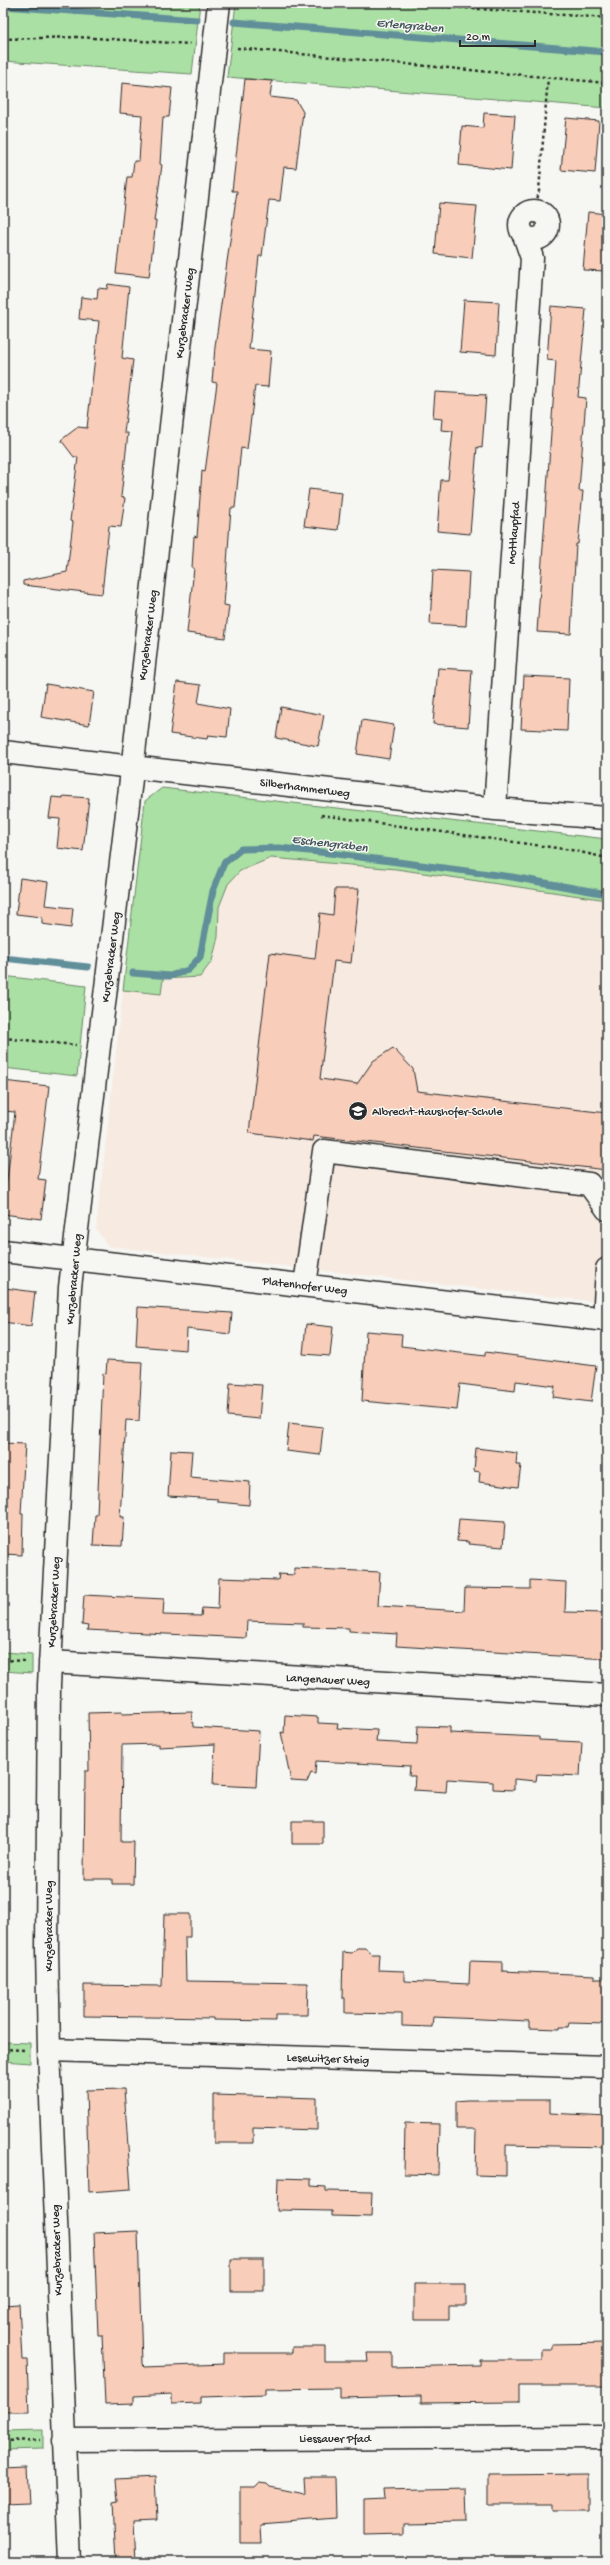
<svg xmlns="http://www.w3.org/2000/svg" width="610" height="2565" viewBox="0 0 610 2565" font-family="'Gochi Hand',sans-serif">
	<rect width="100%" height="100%" fill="#f6f6f2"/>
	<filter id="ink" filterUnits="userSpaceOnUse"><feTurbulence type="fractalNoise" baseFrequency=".025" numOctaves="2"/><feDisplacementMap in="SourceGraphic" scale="8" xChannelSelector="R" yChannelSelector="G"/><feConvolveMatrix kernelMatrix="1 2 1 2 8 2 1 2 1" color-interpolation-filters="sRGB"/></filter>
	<g filter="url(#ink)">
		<!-- built -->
		<path fill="#f7eae1" d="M 271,858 L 396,869 L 607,900 L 607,1303 L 108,1246 L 96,1229 L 123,990 L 161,994 L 163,979 L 200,977 L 212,961 L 218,937 L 219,907 L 228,884 L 240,871 Z"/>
		<!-- green -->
		<path fill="#aae0a3" stroke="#6a8667" d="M 3,3 L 200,3 L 192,74 L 3,61 Z
			M 236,3 L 607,3 L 607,108 L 227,77 Z
			M 162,788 L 607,839 L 607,900 L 396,869 L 271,858 L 240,871 L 228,884 L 219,907 L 218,937 L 212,961 L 200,977 L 163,979 L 161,994 L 123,990 L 145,801 Z
			M 3,976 L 86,986 L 77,1076 L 3,1068 Z
			M 3,1652 L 32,1654 L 32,1673 L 3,1671 Z
			M 3,2042 L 30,2043 L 30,2063 L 3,2061 Z
			M 43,2430 L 43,2449 L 3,2450 L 3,2431 Z"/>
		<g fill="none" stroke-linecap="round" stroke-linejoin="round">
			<!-- stream -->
			<path stroke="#608e99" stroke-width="7" d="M 3,6 L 197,20
				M 234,22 L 607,52
				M 3,958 L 88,967
				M 133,973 L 170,976 L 188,970 L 200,957 L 213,891 L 224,863 L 241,849 L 279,848 L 329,853 L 512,877 L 607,894"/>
		</g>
		<!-- building -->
		<path fill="#f8cdb9" stroke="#2b2b2b" d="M 245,79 L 272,81 L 270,97 L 296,100 L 303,112 L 296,168 L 284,167 L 280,201 L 269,200 L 262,256 L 259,256 L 249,349 L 271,351 L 268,387 L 255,386 L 247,449 L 241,448 L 235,508 L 231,508 L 224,605 L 229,606 L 225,638 L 187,633 L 194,568 L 192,568 L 194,536 L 197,537 L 202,471 L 205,472 L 217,383 L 212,382 L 215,347 L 237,191 L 232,191 Z
			M 122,83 L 172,88 L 169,117 L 163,117 L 160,164 L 162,165 L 154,221 L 156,221 L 149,277 L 116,273 L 127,177 L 132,177 L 134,161 L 139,161 L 142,115 L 120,113 Z
			M 484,113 L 515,115 L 511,170 L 459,165 L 462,126 L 483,128 Z
			M 566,118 L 599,121 L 595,173 L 561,170 Z
			M 439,203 L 477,206 L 472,258 L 435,254 Z
			M 588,212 L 607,214 L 607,271 L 583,270 Z
			M 108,284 L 129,287 L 122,358 L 133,360 L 124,433 L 128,433 L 121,497 L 125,498 L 121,527 L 109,526 L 102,594 L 23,585 L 23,581 L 67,572 L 73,522 L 70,521 L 78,457 L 74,457 L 61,440 L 78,427 L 87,428 L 99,321 L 79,319 L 81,297 L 97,299 L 98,288 L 107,289 Z
			M 464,300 L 499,302 L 496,355 L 460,352 Z
			M 551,306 L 586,309 L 578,397 L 586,398 L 579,491 L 583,491 L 578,544 L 576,544 L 571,634 L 537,632 L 556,361 L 547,360 Z
			M 435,392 L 486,395 L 482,448 L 477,447 L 470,534 L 437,531 L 441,480 L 448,480 L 453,431 L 441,430 L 442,419 L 433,418 Z
			M 309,489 L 342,493 L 338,530 L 304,526 Z
			M 433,570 L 469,572 L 466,626 L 430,624 Z
			M 438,668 L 472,670 L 468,727 L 433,724 Z
			M 524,676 L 569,678 L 567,731 L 521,729 Z
			M 177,682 L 201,685 L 198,703 L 230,709 L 227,737 L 208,735 L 207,739 L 170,734 Z
			M 46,684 L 94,692 L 89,725 L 41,717 Z
			M 281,707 L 324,715 L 318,746 L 276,738 Z
			M 362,720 L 394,725 L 389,759 L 357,754 Z
			M 63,796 L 89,798 L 83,851 L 57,848 L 60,819 L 49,818 L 52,797 L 63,798 Z
			M 20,878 L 48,882 L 45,905 L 73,908 L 71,928 L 42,924 L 42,917 L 16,914 Z
			M 335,889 L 359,889 L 351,963 L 334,961 L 320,1079 L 357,1084 L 373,1061 L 393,1048 L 413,1069 L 417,1091 L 607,1113 L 607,1170 L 314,1136 L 313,1141 L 249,1133 L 270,953 L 315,959 L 320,913 L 333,915 Z
			M 3,1081 L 49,1086 L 38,1179 L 46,1180 L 41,1219 L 3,1214 L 15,1112 L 3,1111 Z
			M 5,1288 L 35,1292 L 31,1326 L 3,1322 Z
			M 138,1307 L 232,1313 L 230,1334 L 187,1329 L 186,1350 L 136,1346 Z
			M 306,1324 L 333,1327 L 330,1356 L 303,1354 Z
			M 366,1331 L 402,1334 L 401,1346 L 485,1356 L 485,1352 L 596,1366 L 591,1402 L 553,1397 L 555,1386 L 516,1381 L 515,1391 L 460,1384 L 457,1410 L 362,1401 Z
			M 107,1360 L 142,1362 L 139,1421 L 126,1420 L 120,1517 L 124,1517 L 122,1546 L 93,1545 L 95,1515 L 97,1515 L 103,1373 L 106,1374 Z
			M 230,1383 L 262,1385 L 259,1419 L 228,1416 Z
			M 289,1423 L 323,1427 L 320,1455 L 286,1451 Z
			M 3,1443 L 25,1444 L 21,1514 L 23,1514 L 22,1555 L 3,1554 Z
			M 476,1448 L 517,1453 L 516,1465 L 521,1465 L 518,1487 L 479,1482 L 480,1472 L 474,1471 Z
			M 171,1450 L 192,1451 L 190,1477 L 250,1482 L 249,1505 L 218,1502 L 218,1499 L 168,1496 Z
			M 459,1519 L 505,1522 L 503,1547 L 468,1544 L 469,1542 L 457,1541 Z
			M 294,1568 L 380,1572 L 378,1606 L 464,1611 L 465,1588 L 530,1589 L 530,1580 L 566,1582 L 565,1612 L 606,1613 L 607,1659 L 396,1646 L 397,1634 L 349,1631 L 349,1628 L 303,1627 L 303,1623 L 247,1621 L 246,1638 L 87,1630 L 88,1626 L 82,1625 L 84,1595 L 164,1599 L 163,1615 L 201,1616 L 202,1608 L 218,1609 L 219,1578 L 278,1580 L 279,1574 L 294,1575 Z
			M 122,1712 L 122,1714 L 192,1712 L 193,1727 L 259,1731 L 256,1787 L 213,1785 L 215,1744 L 159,1747 L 159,1744 L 122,1745 L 121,1842 L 134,1842 L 133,1884 L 112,1884 L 112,1879 L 84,1879 L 85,1771 L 89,1771 L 88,1713 Z
			M 285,1715 L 318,1717 L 318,1723 L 338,1724 L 337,1728 L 377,1730 L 376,1742 L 417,1744 L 418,1726 L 450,1727 L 450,1733 L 539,1737 L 539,1740 L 582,1742 L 580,1776 L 537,1774 L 536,1781 L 514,1779 L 514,1790 L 493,1789 L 493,1782 L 447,1779 L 446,1792 L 414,1790 L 415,1776 L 409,1776 L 410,1766 L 316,1761 L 315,1774 L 311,1773 L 307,1782 L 291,1781 L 281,1732 L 284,1733 Z
			M 292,1821 L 323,1821 L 323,1844 L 292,1844 Z
			M 164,1914 L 190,1914 L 190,1937 L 185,1937 L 186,1981 L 308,1983 L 307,2015 L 276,2015 L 276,2021 L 213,2020 L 213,2018 L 84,2016 L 84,1985 L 162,1986 Z
			M 357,1948 L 365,1948 L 372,1954 L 379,1954 L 378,1970 L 404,1971 L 404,1981 L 469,1984 L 470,1961 L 502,1962 L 502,1971 L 595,1975 L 595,1979 L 607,1979 L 607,2024 L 569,2023 L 568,2027 L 560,2027 L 560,2029 L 529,2028 L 529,2021 L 433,2017 L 432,2027 L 402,2026 L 402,2014 L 345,2013 L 345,1998 L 342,1998 L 343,1952 L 352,1953 Z
			M 124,2089 L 131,2189 L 89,2192 L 86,2090 Z
			M 214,2095 L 317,2098 L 317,2130 L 253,2128 L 253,2143 L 214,2143 Z
			M 467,2100 L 550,2100 L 550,2113 L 607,2116 L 607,2147 L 506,2145 L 506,2176 L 475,2175 L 476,2129 L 456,2129 L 456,2101 Z
			M 405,2123 L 439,2124 L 438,2175 L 404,2174 Z
			M 278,2178 L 311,2179 L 311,2186 L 326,2187 L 326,2191 L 372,2192 L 371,2217 L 332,2216 L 332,2211 L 277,2210 Z
			M 138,2231 L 142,2364 L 145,2367 L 224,2364 L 224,2353 L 292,2353 L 292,2347 L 325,2347 L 325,2361 L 368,2361 L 367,2353 L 392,2353 L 392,2367 L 480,2365 L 480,2360 L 542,2360 L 542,2349 L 552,2349 L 552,2344 L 607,2343 L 607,2386 L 519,2386 L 519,2402 L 421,2403 L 421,2396 L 340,2398 L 340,2388 L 265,2389 L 265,2395 L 201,2397 L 201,2403 L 172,2404 L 172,2394 L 134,2396 L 134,2404 L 105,2405 L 102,2335 L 98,2335 L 94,2233 Z
			M 231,2259 L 264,2259 L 264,2291 L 231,2291 Z
			M 414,2284 L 466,2284 L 466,2305 L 449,2305 L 449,2320 L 414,2320 Z
			M 19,2304 L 22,2360 L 27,2360 L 29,2412 L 3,2412 L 3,2305 Z
			M 27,2467 L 29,2504 L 3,2505 L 3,2468 Z
			M 588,2474 L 588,2510 L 554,2510 L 554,2504 L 488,2504 L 488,2475 Z
			M 155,2477 L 157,2520 L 134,2521 L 136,2562 L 116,2562 L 113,2503 L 118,2502 L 116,2479 Z
			M 304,2477 L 335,2477 L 336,2518 L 260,2524 L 261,2544 L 240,2544 L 240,2487 L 255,2487 L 259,2483 L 267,2484 L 270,2487 L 305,2494 Z
			M 466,2488 L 467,2522 L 404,2523 L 404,2533 L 364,2534 L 364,2501 L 384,2500 L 383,2490 Z"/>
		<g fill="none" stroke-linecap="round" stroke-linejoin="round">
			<!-- minor casing -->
			<g stroke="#2b2b2b" stroke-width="25">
				<path id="minor" d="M520 225a14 14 0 1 1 28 0a14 14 0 1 1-28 0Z
					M 3,752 L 495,809 L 607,818
					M 495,809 L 532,258 L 524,235
					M 3,1251 L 607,1320
					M 305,1285 L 324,1151 L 589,1184 L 607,1209
					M 604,1319 L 607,1269
					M 50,1662 L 607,1695
					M 49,2050 L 607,2067
					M 64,2440 L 607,2437
					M 70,2562 L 49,2050 L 47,1949 L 49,1685 L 70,1287 L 130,788 L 219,3"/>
			</g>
			<!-- path -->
			<path stroke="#2b2b2b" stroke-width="2.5" stroke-dasharray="3 3" stroke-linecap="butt" d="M 394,3 L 607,18
				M 3,39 L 77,37 L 190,44
				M 237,48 L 607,83
				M 535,210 L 539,191 L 548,77
				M 321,815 L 571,850 L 607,858
				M 3,1038 L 76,1045
				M 3,1660 L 26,1661
				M 3,2049 L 26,2050
				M 3,2441 L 40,2440"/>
			<!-- minor -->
			<use href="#minor" stroke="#f6f6f2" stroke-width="22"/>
		</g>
	</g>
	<!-- icons -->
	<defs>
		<g id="school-disc" transform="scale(1)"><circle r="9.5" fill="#2b2b2b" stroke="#f6f6f2"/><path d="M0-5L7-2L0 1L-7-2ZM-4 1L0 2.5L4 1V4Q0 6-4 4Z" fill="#fff"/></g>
	</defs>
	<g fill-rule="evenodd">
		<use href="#school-disc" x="358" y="1111"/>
	</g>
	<g text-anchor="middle" stroke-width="3" stroke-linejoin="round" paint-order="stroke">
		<!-- street labels -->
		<g font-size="12" fill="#2b2b2b" stroke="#f6f6f2">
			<text transform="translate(184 313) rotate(-83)" y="4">Kurzebracker Weg</text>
			<text transform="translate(513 533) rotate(-86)" y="4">Mottlaupfad</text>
			<text transform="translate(147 635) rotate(-83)" y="4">Kurzebracker Weg</text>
			<text transform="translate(305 787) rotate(7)" y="4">Silberhammerweg</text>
			<text transform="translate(110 957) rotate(-83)" y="4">Kurzebracker Weg</text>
			<text transform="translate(73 1279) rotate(-85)" y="4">Kurzebracker Weg</text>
			<text transform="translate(305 1285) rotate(7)" y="4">Platenhofer Weg</text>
			<text transform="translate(53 1602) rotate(-87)" y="4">Kurzebracker Weg</text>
			<text transform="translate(328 1679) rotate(3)" y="4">Langenauer Weg</text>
			<text transform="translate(48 1926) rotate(-90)" y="4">Kurzebracker Weg</text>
			<text transform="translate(328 2058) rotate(2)" y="4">Lesewitzer Steig</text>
			<text transform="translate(56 2250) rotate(-92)" y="4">Kurzebracker Weg</text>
			<text x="335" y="2442">Liessauer Pfad</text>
		</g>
		<!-- poi labels -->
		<g font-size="12" fill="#2b2b2b" stroke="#f6f6f2" text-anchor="start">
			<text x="372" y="1115">Albrecht-Haushofer-Schule</text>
		</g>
		<!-- water labels -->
		<g font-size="13" font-style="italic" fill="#415459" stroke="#f6f6f2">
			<text transform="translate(410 24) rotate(5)" y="5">Erlengraben</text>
			<text transform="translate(330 842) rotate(7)" y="5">Eschengraben</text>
		</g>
	</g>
	<!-- margin -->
	<rect width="610" height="2565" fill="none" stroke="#f6f6f2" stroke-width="16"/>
	<rect x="8" y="8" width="594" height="2549" fill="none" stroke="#2b2b2b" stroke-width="1.5" filter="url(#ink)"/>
	<!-- scale -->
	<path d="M460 40v6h75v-6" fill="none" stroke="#2b2b2b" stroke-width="2"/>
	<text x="466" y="40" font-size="12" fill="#2b2b2b" stroke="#f6f6f2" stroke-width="3" paint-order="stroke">20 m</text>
</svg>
